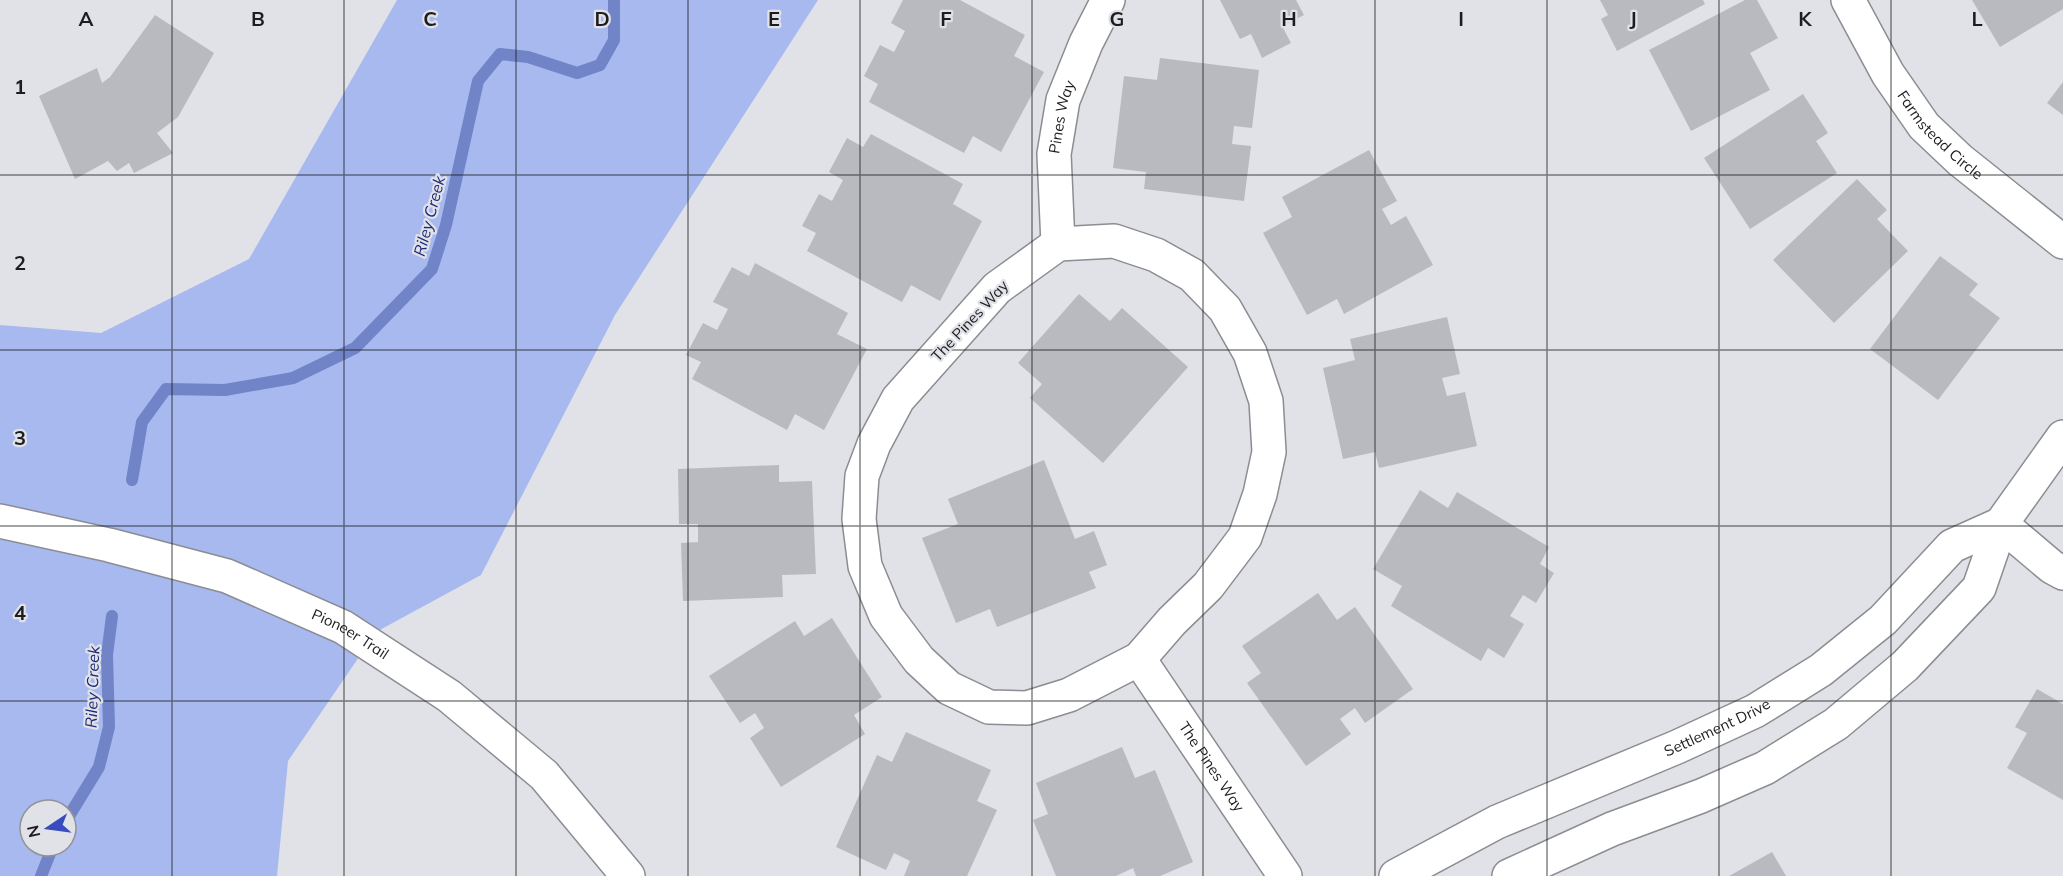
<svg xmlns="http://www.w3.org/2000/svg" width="2063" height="876" viewBox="0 0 2063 876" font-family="Mulish,sans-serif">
	<rect width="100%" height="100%" fill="#e0e2e8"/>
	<!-- green -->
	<path fill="#a7b9ef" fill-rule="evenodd" d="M 397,0 L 818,0 L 615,315 L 481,575 L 376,632 L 288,761 L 277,876 L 0,876 L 0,325 L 101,333 L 249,259 ZM 30,810 L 66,810 L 66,846 L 30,846 Z"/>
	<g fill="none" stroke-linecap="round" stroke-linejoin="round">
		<!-- stream -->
		<path stroke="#7084c7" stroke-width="12" d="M 132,480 L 142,422 L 166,389 L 225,390 L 293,378 L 355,348 L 432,269 L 446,225 L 478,81 L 500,54 L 528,57 L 577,73 L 600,65 L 614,40 L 614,0
			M 66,821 L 99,767 L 109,727 L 107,655 L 112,616
			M 41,876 L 53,846"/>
	</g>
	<!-- building -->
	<path fill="#b8babf" d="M 903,0 L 960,0 L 1025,35 L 1014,56 L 1044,72 L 1001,152 L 973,136 L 964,153 L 869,102 L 878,84 L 864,76 L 880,45 L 894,52 L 905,31 L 891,23 Z
		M 1220,0 L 1296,0 L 1304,15 L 1282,26 L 1291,43 L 1262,58 L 1251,34 L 1240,39 Z
		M 1600,0 L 1703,0 L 1705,4 L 1617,51 L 1601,19 L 1608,15 Z
		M 1745,0 L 1757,0 L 1778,38 L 1750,53 L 1770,90 L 1691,131 L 1649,50 Z
		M 1972,0 L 2063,0 L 2063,9 L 2000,47 Z
		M 155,15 L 214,53 L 178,117 L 157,133 L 173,153 L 134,173 L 129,163 L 117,171 L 108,161 L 75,179 L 39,96 L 97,68 L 102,83 L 110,77 Z
		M 1160,58 L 1259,70 L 1252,128 L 1234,126 L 1232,144 L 1251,146 L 1244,201 L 1144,189 L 1146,172 L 1113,168 L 1124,76 L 1157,80 Z
		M 2063,82 L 2063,115 L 2047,103 Z
		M 1803,94 L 1828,133 L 1816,141 L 1837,173 L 1750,229 L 1704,158 Z
		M 871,134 L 963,184 L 953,204 L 982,221 L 940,301 L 911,285 L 902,302 L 807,251 L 816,233 L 802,226 L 819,194 L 832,201 L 843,180 L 829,172 L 847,138 L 863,147 Z
		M 1369,150 L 1397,201 L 1382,209 L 1391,225 L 1406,216 L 1433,265 L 1344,314 L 1337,299 L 1307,315 L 1263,233 L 1292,217 L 1282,197 Z
		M 1857,179 L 1887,210 L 1877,219 L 1908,251 L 1834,323 L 1773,260 Z
		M 1940,256 L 1978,284 L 1969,295 L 2000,318 L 1938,400 L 1870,349 Z
		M 755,263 L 848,313 L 837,334 L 867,349 L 824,430 L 795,414 L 787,430 L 692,379 L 701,362 L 686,355 L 703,323 L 717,330 L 728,309 L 713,302 L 732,267 L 749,276 Z
		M 1079,294 L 1110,321 L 1122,308 L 1188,367 L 1103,463 L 1030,398 L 1042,384 L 1018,363 Z
		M 1447,317 L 1460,374 L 1442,378 L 1447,396 L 1465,392 L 1477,446 L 1379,468 L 1375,452 L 1343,459 L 1323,368 L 1355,360 L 1350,339 Z
		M 1044,460 L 1075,539 L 1094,531 L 1107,565 L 1089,572 L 1096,588 L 997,627 L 990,609 L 956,623 L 922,538 L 958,524 L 948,499 Z
		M 779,465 L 779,482 L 812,481 L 816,574 L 782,575 L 783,597 L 683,601 L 681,543 L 698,542 L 698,524 L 679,524 L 678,469 Z
		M 1420,490 L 1448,508 L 1457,492 L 1549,547 L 1540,564 L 1554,573 L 1536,603 L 1523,595 L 1510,616 L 1524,624 L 1504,658 L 1488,648 L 1481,661 L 1391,606 L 1402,586 L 1373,569 Z
		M 1318,593 L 1337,620 L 1355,607 L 1413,689 L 1365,723 L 1355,708 L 1340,719 L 1351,734 L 1306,766 L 1247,683 L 1261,673 L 1242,646 Z
		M 832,618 L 882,697 L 854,715 L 865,734 L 781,787 L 750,738 L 764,728 L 755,713 L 740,723 L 709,676 L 795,621 L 804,636 Z
		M 2037,689 L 2063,704 L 2063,800 L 2007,768 L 2027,733 L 2015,727 Z
		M 906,732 L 991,770 L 977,801 L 997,810 L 967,876 L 904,876 L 910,861 L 894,853 L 886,870 L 836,847 L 877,755 L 892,762 Z
		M 1122,747 L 1135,778 L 1155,770 L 1193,862 L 1160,876 L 1136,876 L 1133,868 L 1116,876 L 1056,876 L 1033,820 L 1048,814 L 1036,783 Z
		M 1772,852 L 1786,876 L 1729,876 Z"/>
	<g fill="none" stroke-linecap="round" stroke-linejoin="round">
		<!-- street casing -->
		<g stroke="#8b8d92" stroke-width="36">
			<g id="street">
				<path id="s1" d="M 1848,0 L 1888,74 L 1924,126 L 1960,160 L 2063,242"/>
				<path d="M 1114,241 L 1156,255 L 1192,275 L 1225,309 L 1250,353 L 1266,401 L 1269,452 L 1260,494 L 1245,537 L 1208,586 L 1172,621 L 1139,659 L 1069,695 L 1027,708 L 989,707 L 949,688 L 919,660 L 886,616 L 865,566 L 859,519 L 862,476 L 874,444 L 898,399 L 997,288 L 1058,244 Z"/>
				<path id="s2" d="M 1058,244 L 1054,154 L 1063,100 L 1086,43 L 1108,0"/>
				<path d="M 2001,524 L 2052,567 L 2063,573"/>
				<path id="s3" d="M 1139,659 L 1285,876"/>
				<path id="s4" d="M 1396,876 L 1497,822 L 1677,747 L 1755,711 L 1821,670 L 1883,620 L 1952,546 L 2001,524"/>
				<path d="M 1509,876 L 1612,829 L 1701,796 L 1765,768 L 1836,724 L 1905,666 L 1979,588 L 2001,524 L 2063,437"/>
			</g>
		</g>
		<!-- secondary casing -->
		<g stroke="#8b8d92" stroke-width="36">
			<g id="secondary">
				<path id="s5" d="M 0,521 L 109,545 L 227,576 L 343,627 L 449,696 L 544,775 L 628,876"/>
			</g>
		</g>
		<!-- street -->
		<use href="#street" stroke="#fff" stroke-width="33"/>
		<!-- secondary -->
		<use href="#secondary" stroke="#fff" stroke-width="33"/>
	</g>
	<!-- grid -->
	<path fill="none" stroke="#1c1d1f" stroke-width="1.5" stroke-opacity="0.55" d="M 172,0 L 172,876M 344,0 L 344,876M 516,0 L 516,876M 688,0 L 688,876M 860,0 L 860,876M 1032,0 L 1032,876M 1203,0 L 1203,876M 1375,0 L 1375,876M 1547,0 L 1547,876M 1719,0 L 1719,876M 1891,0 L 1891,876M 0,175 L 2063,175M 0,350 L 2063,350M 0,526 L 2063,526M 0,701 L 2063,701"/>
	<g text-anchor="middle" stroke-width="4.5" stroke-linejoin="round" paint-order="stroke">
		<!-- street labels -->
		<g font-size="15" fill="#1c1d1f" stroke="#e0e2e8">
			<text dy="5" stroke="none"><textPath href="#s2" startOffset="128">Pines Way</textPath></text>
			<text dy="5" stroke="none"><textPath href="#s1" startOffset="165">Farmstead Circle</textPath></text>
			<text transform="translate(970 321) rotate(-47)" y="5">The Pines Way</text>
			<text dy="5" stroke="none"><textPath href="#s5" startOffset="370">Pioneer Trail</textPath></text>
			<text dy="5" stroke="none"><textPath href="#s4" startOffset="354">Settlement Drive</textPath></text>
			<text dy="5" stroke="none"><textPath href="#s3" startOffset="130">The Pines Way</textPath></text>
		</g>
		<!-- water labels -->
		<g font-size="16" font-style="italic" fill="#1e2878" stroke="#e0e2e8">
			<text transform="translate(429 216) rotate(-75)" y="6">Riley Creek</text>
			<text transform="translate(92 687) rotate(-88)" y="6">Riley Creek</text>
		</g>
	</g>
	<g font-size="20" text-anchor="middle" font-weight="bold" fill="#1c1d1f" stroke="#e0e2e8" stroke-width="4.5" stroke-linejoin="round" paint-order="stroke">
		<text x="86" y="26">A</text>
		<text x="258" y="26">B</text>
		<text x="430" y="26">C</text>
		<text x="602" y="26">D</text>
		<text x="774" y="26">E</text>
		<text x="946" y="26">F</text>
		<text x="1117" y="26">G</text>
		<text x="1289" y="26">H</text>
		<text x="1461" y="26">I</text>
		<text x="1633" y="26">J</text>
		<text x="1805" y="26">K</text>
		<text x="1977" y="26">L</text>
		<text x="20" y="94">1</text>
		<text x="20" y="270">2</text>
		<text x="20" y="445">3</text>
		<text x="20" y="620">4</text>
	</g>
	<!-- north arrow -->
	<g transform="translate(48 828) rotate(257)"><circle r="28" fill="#e0e2e8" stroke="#929398" stroke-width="1.5"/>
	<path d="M0-4.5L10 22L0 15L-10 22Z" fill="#394bbe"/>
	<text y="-9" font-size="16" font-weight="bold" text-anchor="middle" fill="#1c1d1f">N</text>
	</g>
</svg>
